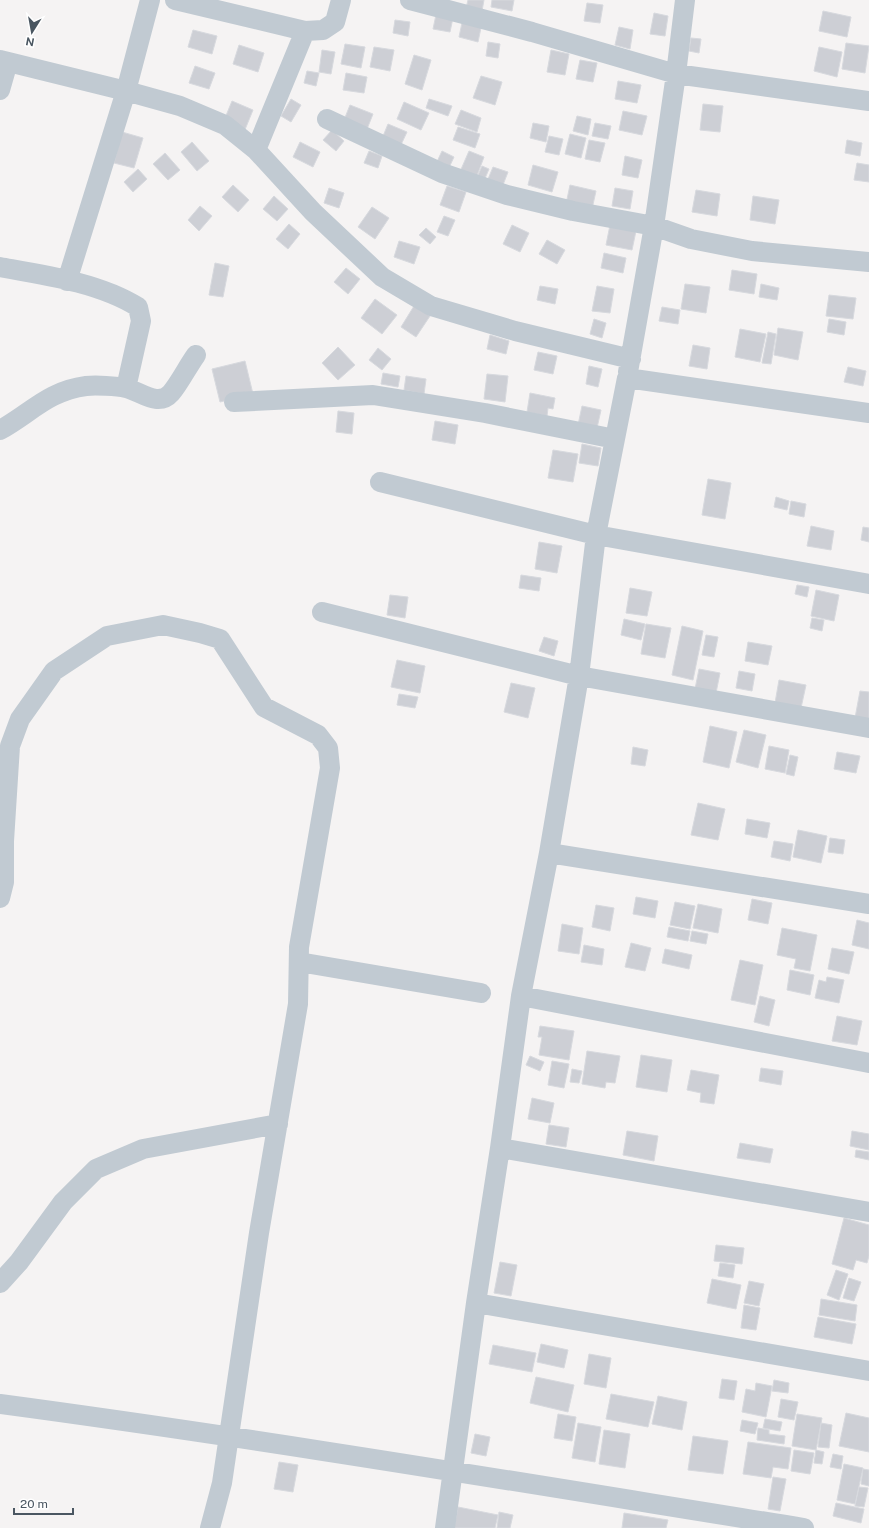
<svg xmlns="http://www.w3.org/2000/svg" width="869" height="1528" viewBox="0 0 869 1528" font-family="'Public Sans',sans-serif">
	<rect width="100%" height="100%" fill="#f5f3f3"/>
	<!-- building -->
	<path fill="#cdcfd5" stroke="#d7d9de" d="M 468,0 L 484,0 L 482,11 L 466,8 Z
		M 492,0 L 514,0 L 512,11 L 491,7 Z
		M 587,3 L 603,5 L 600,23 L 584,21 Z
		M 437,10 L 454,13 L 450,32 L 433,29 Z
		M 823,11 L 851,17 L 847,37 L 819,31 Z
		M 654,13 L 668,16 L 665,36 L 650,34 Z
		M 463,18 L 482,23 L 478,42 L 459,37 Z
		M 395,20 L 410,22 L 408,36 L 393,33 Z
		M 619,27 L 633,30 L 630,49 L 615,45 Z
		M 193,30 L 217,36 L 212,54 L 188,47 Z
		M 691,38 L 701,39 L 699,53 L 689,51 Z
		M 488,42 L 500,44 L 498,58 L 486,56 Z
		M 846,43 L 869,46 L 865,73 L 842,69 Z
		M 345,44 L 365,47 L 361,68 L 341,64 Z
		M 239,45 L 264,53 L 258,72 L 233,64 Z
		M 374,47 L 394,50 L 390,71 L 370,67 Z
		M 819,47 L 842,52 L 837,77 L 814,71 Z
		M 322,50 L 335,52 L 331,74 L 319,72 Z
		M 551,50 L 569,54 L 565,75 L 547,72 Z
		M 414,55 L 431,60 L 422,90 L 405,84 Z
		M 580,60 L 597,63 L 593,82 L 576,79 Z
		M 195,66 L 215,73 L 209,89 L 189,83 Z
		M 307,71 L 319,73 L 316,86 L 304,83 Z
		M 346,73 L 367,77 L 364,93 L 343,90 Z
		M 481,76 L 502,82 L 495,105 L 473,98 Z
		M 618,81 L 641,85 L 637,103 L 615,99 Z
		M 291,99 L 301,105 L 291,122 L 281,116 Z
		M 429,99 L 452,106 L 448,116 L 426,108 Z
		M 232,101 L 253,110 L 244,132 L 223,123 Z
		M 404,102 L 429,113 L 421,130 L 397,119 Z
		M 703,104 L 723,106 L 720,132 L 700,130 Z
		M 350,105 L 373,114 L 367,129 L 344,120 Z
		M 461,110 L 481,118 L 477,132 L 455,124 Z
		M 623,111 L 647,116 L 642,135 L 619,130 Z
		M 577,116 L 591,119 L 588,135 L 573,131 Z
		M 533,123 L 549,126 L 546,142 L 530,138 Z
		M 595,123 L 611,126 L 608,139 L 592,136 Z
		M 388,124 L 407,132 L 399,149 L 381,141 Z
		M 458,127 L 480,134 L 475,148 L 453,140 Z
		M 332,130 L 344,141 L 336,151 L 323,140 Z
		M 122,132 L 143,138 L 134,168 L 114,163 Z
		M 570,134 L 586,138 L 581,158 L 565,154 Z
		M 549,136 L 563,139 L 559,155 L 545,152 Z
		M 589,140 L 605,143 L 600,162 L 585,159 Z
		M 847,140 L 862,143 L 860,156 L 845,153 Z
		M 192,142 L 209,161 L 197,171 L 181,152 Z
		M 300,142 L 320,152 L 313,167 L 293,157 Z
		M 369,151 L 382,156 L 378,168 L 364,163 Z
		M 442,151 L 454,157 L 447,172 L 435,166 Z
		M 469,151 L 484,157 L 475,181 L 459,174 Z
		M 165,153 L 180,170 L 168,180 L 153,164 Z
		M 625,156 L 642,160 L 638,178 L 622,175 Z
		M 857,163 L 869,165 L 869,182 L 854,180 Z
		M 533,165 L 558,172 L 552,192 L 528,185 Z
		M 482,166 L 489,169 L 483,183 L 476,180 Z
		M 493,167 L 508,172 L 501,190 L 486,184 Z
		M 138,169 L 147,179 L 133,192 L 124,182 Z
		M 233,185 L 249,200 L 238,212 L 222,197 Z
		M 570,185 L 596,191 L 592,209 L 566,204 Z
		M 447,186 L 466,192 L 459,212 L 440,205 Z
		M 329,188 L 344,193 L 339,208 L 324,203 Z
		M 615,188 L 633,191 L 630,209 L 612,206 Z
		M 696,190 L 720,194 L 717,216 L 692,212 Z
		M 274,196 L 288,209 L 277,221 L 263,209 Z
		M 753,196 L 779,200 L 775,224 L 750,220 Z
		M 200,206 L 212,216 L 199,231 L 188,220 Z
		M 372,207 L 389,218 L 375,239 L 358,227 Z
		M 444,216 L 455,220 L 448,236 L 437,232 Z
		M 289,224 L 300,234 L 288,249 L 276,239 Z
		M 512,225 L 529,233 L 520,252 L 503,244 Z
		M 610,225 L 636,231 L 632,250 L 606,245 Z
		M 426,228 L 436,237 L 430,244 L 419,235 Z
		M 547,240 L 565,250 L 557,264 L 539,254 Z
		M 399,241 L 420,247 L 414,264 L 394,257 Z
		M 604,253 L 626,258 L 623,273 L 601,268 Z
		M 215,263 L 229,266 L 223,297 L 209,295 Z
		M 346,268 L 360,279 L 348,294 L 334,282 Z
		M 732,270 L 757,274 L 754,294 L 729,290 Z
		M 685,284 L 710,287 L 706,313 L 681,309 Z
		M 761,284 L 779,288 L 777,300 L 759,297 Z
		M 540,286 L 558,289 L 555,304 L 537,300 Z
		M 597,286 L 614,289 L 610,313 L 592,311 Z
		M 829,295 L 856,298 L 853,319 L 826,316 Z
		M 375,299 L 397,315 L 382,334 L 361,318 Z
		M 414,306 L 430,316 L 416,337 L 401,327 Z
		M 662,307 L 680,310 L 678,324 L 659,321 Z
		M 594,319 L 606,323 L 602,338 L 590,334 Z
		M 829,319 L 846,322 L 844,335 L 827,332 Z
		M 778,328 L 803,332 L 798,360 L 774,355 Z
		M 740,329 L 766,334 L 760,362 L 735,357 Z
		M 768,332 L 776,334 L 771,364 L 762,363 Z
		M 490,335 L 509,341 L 506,354 L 487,349 Z
		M 693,345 L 710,348 L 707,369 L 689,366 Z
		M 338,347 L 355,365 L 338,380 L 322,363 Z
		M 378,348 L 391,359 L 382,370 L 369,360 Z
		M 538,352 L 557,356 L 553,374 L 534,370 Z
		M 245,361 L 253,394 L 220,402 L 212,369 Z
		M 589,366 L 602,369 L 598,387 L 586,384 Z
		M 848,367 L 866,371 L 863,386 L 844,382 Z
		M 383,373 L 400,376 L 398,387 L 381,384 Z
		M 487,374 L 508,376 L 505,402 L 484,399 Z
		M 406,376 L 426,379 L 424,394 L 404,390 Z
		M 530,393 L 555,398 L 553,409 L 548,408 L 547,416 L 527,412 Z
		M 582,406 L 601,410 L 597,428 L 578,425 Z
		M 338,411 L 354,413 L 352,434 L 336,432 Z
		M 435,421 L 458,425 L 455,444 L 432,440 Z
		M 582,444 L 601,448 L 598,466 L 579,463 Z
		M 553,450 L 578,454 L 573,482 L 548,478 Z
		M 708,479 L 731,483 L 725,519 L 702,515 Z
		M 776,497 L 789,501 L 787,510 L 774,507 Z
		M 791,501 L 806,504 L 804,517 L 789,514 Z
		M 811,526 L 834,531 L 831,550 L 807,546 Z
		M 863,527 L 869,528 L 869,542 L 861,540 Z
		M 539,542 L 562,546 L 557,573 L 535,569 Z
		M 521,575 L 541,578 L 539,591 L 519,588 Z
		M 797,585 L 809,587 L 807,597 L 795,594 Z
		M 630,588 L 652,592 L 647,616 L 626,613 Z
		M 816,590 L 839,595 L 834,621 L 811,616 Z
		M 390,595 L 408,597 L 405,618 L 387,615 Z
		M 812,618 L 824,620 L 822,631 L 810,628 Z
		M 624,619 L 645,624 L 641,640 L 621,635 Z
		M 646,624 L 671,628 L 665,658 L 641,654 Z
		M 682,626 L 703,631 L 693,680 L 672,675 Z
		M 706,635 L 718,637 L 714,657 L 702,655 Z
		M 544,637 L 558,641 L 554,656 L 539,651 Z
		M 748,642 L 772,646 L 768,665 L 745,661 Z
		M 397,660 L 425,666 L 420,693 L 391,687 Z
		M 699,669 L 720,673 L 716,693 L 695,689 Z
		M 739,671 L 755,674 L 752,691 L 736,688 Z
		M 779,680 L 806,685 L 801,708 L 775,703 Z
		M 511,683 L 535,688 L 528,718 L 504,712 Z
		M 860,691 L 869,692 L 869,721 L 855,718 Z
		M 399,694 L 418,697 L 415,708 L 397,705 Z
		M 710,726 L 737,732 L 729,768 L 703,762 Z
		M 744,730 L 766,735 L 758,768 L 736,762 Z
		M 769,746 L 789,750 L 785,773 L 765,769 Z
		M 633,747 L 648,750 L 645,766 L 631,764 Z
		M 837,752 L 860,756 L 856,773 L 834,769 Z
		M 790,755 L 798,757 L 794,776 L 786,774 Z
		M 698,803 L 725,809 L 718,840 L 691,835 Z
		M 747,819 L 770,823 L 767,838 L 745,834 Z
		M 798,830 L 827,836 L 821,863 L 793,857 Z
		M 830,838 L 845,840 L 843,854 L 828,852 Z
		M 774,841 L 793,844 L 790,861 L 771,857 Z
		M 636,897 L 658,901 L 655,918 L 633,914 Z
		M 752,899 L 772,903 L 768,924 L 748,920 Z
		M 675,902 L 695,906 L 690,929 L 670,925 Z
		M 698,904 L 722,909 L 718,933 L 693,928 Z
		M 596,905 L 614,908 L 610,931 L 592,927 Z
		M 857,920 L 869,923 L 869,949 L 852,945 Z
		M 562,924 L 583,928 L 579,954 L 558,951 Z
		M 669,927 L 690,931 L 688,941 L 667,937 Z
		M 782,928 L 817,935 L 810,971 L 794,968 L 796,959 L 777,955 Z
		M 692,931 L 708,934 L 706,944 L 690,941 Z
		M 631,943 L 651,948 L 645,971 L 625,967 Z
		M 584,945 L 604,949 L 602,965 L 581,962 Z
		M 832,948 L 854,952 L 849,974 L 828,969 Z
		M 665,949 L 692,955 L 689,969 L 662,963 Z
		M 740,960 L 763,965 L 755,1005 L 731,1000 Z
		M 790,970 L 814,975 L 810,995 L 787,990 Z
		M 827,977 L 844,980 L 839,1003 L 815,998 L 819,980 L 826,982 Z
		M 760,996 L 775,1000 L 769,1026 L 754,1022 Z
		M 837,1016 L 862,1021 L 857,1045 L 832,1041 Z
		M 540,1026 L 574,1031 L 569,1060 L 539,1055 L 542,1037 L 538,1037 Z
		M 587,1051 L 620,1056 L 615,1083 L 606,1082 L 605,1088 L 582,1084 Z
		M 641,1055 L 672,1060 L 667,1092 L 636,1087 Z
		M 530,1056 L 544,1062 L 540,1071 L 526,1065 Z
		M 552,1061 L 569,1064 L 564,1088 L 548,1085 Z
		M 761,1068 L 783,1071 L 781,1085 L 759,1081 Z
		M 572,1069 L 582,1071 L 579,1083 L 570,1082 Z
		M 691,1070 L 719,1075 L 714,1104 L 700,1102 L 701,1093 L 687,1090 Z
		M 532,1098 L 554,1103 L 550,1123 L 528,1119 Z
		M 549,1125 L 569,1128 L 566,1147 L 546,1144 Z
		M 627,1131 L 658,1136 L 654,1161 L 623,1155 Z
		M 852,1131 L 869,1134 L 869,1150 L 850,1146 Z
		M 740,1143 L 773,1149 L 770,1163 L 737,1158 Z
		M 856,1150 L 869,1152 L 869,1160 L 855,1157 Z
		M 844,1218 L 869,1225 L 869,1256 L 867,1263 L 856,1260 L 853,1270 L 832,1264 Z
		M 716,1245 L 744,1248 L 742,1264 L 714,1261 Z
		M 500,1262 L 517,1265 L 511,1296 L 494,1293 Z
		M 720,1263 L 735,1265 L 733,1278 L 718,1276 Z
		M 836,1270 L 848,1274 L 839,1300 L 827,1295 Z
		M 849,1278 L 861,1282 L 854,1301 L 843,1298 Z
		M 712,1279 L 741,1285 L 736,1309 L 707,1303 Z
		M 749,1281 L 764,1284 L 759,1306 L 744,1303 Z
		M 821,1299 L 857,1305 L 855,1321 L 819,1315 Z
		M 744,1305 L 760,1308 L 756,1330 L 741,1328 Z
		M 818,1317 L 856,1324 L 852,1344 L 814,1337 Z
		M 541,1344 L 568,1350 L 564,1368 L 537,1362 Z
		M 493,1345 L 536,1353 L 532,1372 L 489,1364 Z
		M 589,1354 L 611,1358 L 606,1388 L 584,1384 Z
		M 536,1377 L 574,1385 L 568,1412 L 530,1403 Z
		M 722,1379 L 737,1381 L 734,1400 L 719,1398 Z
		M 774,1380 L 789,1383 L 788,1393 L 772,1391 Z
		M 756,1383 L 772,1386 L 766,1417 L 742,1412 L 746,1389 L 755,1391 Z
		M 611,1394 L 654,1402 L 648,1427 L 606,1419 Z
		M 658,1396 L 687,1402 L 682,1430 L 652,1424 Z
		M 781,1399 L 798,1402 L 794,1420 L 778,1417 Z
		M 846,1413 L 869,1418 L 869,1452 L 839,1446 Z
		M 558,1414 L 576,1417 L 572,1441 L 554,1438 Z
		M 797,1414 L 822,1418 L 816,1450 L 792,1446 Z
		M 765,1419 L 782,1422 L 780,1431 L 763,1428 Z
		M 742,1420 L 758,1423 L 755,1434 L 740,1431 Z
		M 578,1423 L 601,1427 L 595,1462 L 572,1458 Z
		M 821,1423 L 832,1425 L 829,1448 L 818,1447 Z
		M 758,1428 L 769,1430 L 769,1434 L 785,1436 L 784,1444 L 757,1440 Z
		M 604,1430 L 630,1434 L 625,1468 L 599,1464 Z
		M 475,1434 L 490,1437 L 486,1456 L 471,1453 Z
		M 693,1436 L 728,1441 L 723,1474 L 688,1470 Z
		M 748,1442 L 791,1448 L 788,1469 L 773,1467 L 771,1478 L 743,1474 Z
		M 794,1450 L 814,1453 L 810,1474 L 791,1471 Z
		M 816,1450 L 824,1452 L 822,1464 L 814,1463 Z
		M 833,1454 L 843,1456 L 841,1469 L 830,1467 Z
		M 279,1462 L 298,1465 L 293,1492 L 274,1489 Z
		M 844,1464 L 863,1468 L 855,1504 L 837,1500 Z
		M 863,1469 L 869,1470 L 869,1486 L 861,1484 Z
		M 773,1477 L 786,1479 L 780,1511 L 768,1509 Z
		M 859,1487 L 868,1488 L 864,1507 L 855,1506 Z
		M 836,1503 L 864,1509 L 861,1523 L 833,1516 Z
		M 458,1507 L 498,1515 L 495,1528 L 454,1528 Z
		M 499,1512 L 513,1515 L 510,1528 L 497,1528 Z
		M 624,1513 L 668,1520 L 666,1528 L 622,1528 Z"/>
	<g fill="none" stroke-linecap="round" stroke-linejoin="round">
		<!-- minor -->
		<path stroke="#c1cad2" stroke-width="20" d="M 175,0 L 305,31 L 323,30 L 335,22 L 341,0
			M 410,0 L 532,32 L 676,74 L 685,0
			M 0,60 L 126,91 L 180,106 L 225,125 L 256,150 L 313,212 L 382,277 L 431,306 L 515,331 L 631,359
			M 0,90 L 8,62
			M 327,119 L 442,173 L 507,195 L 573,211 L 654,226 L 676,74 L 869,101
			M 256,150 L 305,31
			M 0,267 C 45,275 100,283 138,307 L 141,321 L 126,388
			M 67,281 L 126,91 L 150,0
			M 628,372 L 654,226 L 691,239 L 752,251 L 869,262
			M 234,402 L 373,395 L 485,413 L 615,439
			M 0,430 C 31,413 48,391 86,386 C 95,385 117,386 126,388 C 140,391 158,408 171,393 C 179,384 188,366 196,355
			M 380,482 L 596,535 L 627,378 L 869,413
			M 322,612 L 579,676 L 596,535 L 869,584
			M 549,853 L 579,676 L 869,728
			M 0,898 L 4,882 L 4,841 L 10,746 L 20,719 L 54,671 L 107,636 L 163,625 L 200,633 L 220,639 L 264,707 L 318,735 L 328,748 L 330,768 L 299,947 L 298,1004 L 259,1233 L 222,1483 L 210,1528
			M 299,962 L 481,993
			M 521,996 L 549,853 L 869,904
			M 500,1148 L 521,996 L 869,1063
			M 0,1283 L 19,1262 L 63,1202 L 96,1169 L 143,1149 L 278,1124
			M 476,1303 L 500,1148 L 869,1212
			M 0,1404 C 269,1440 536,1485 804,1528
			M 445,1528 L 476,1303 L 869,1371"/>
	</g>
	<!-- north arrow -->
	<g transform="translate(32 32) rotate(191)" stroke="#ffffff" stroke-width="3" paint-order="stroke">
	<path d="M0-3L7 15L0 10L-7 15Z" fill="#4a5661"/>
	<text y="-6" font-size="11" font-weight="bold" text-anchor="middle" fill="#4a5661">N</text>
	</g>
	<!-- scale -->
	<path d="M14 1508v6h59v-6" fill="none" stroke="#4a5661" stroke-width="2"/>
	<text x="20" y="1508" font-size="12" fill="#4a5661" stroke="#ffffff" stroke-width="3" paint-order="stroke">20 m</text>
</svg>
